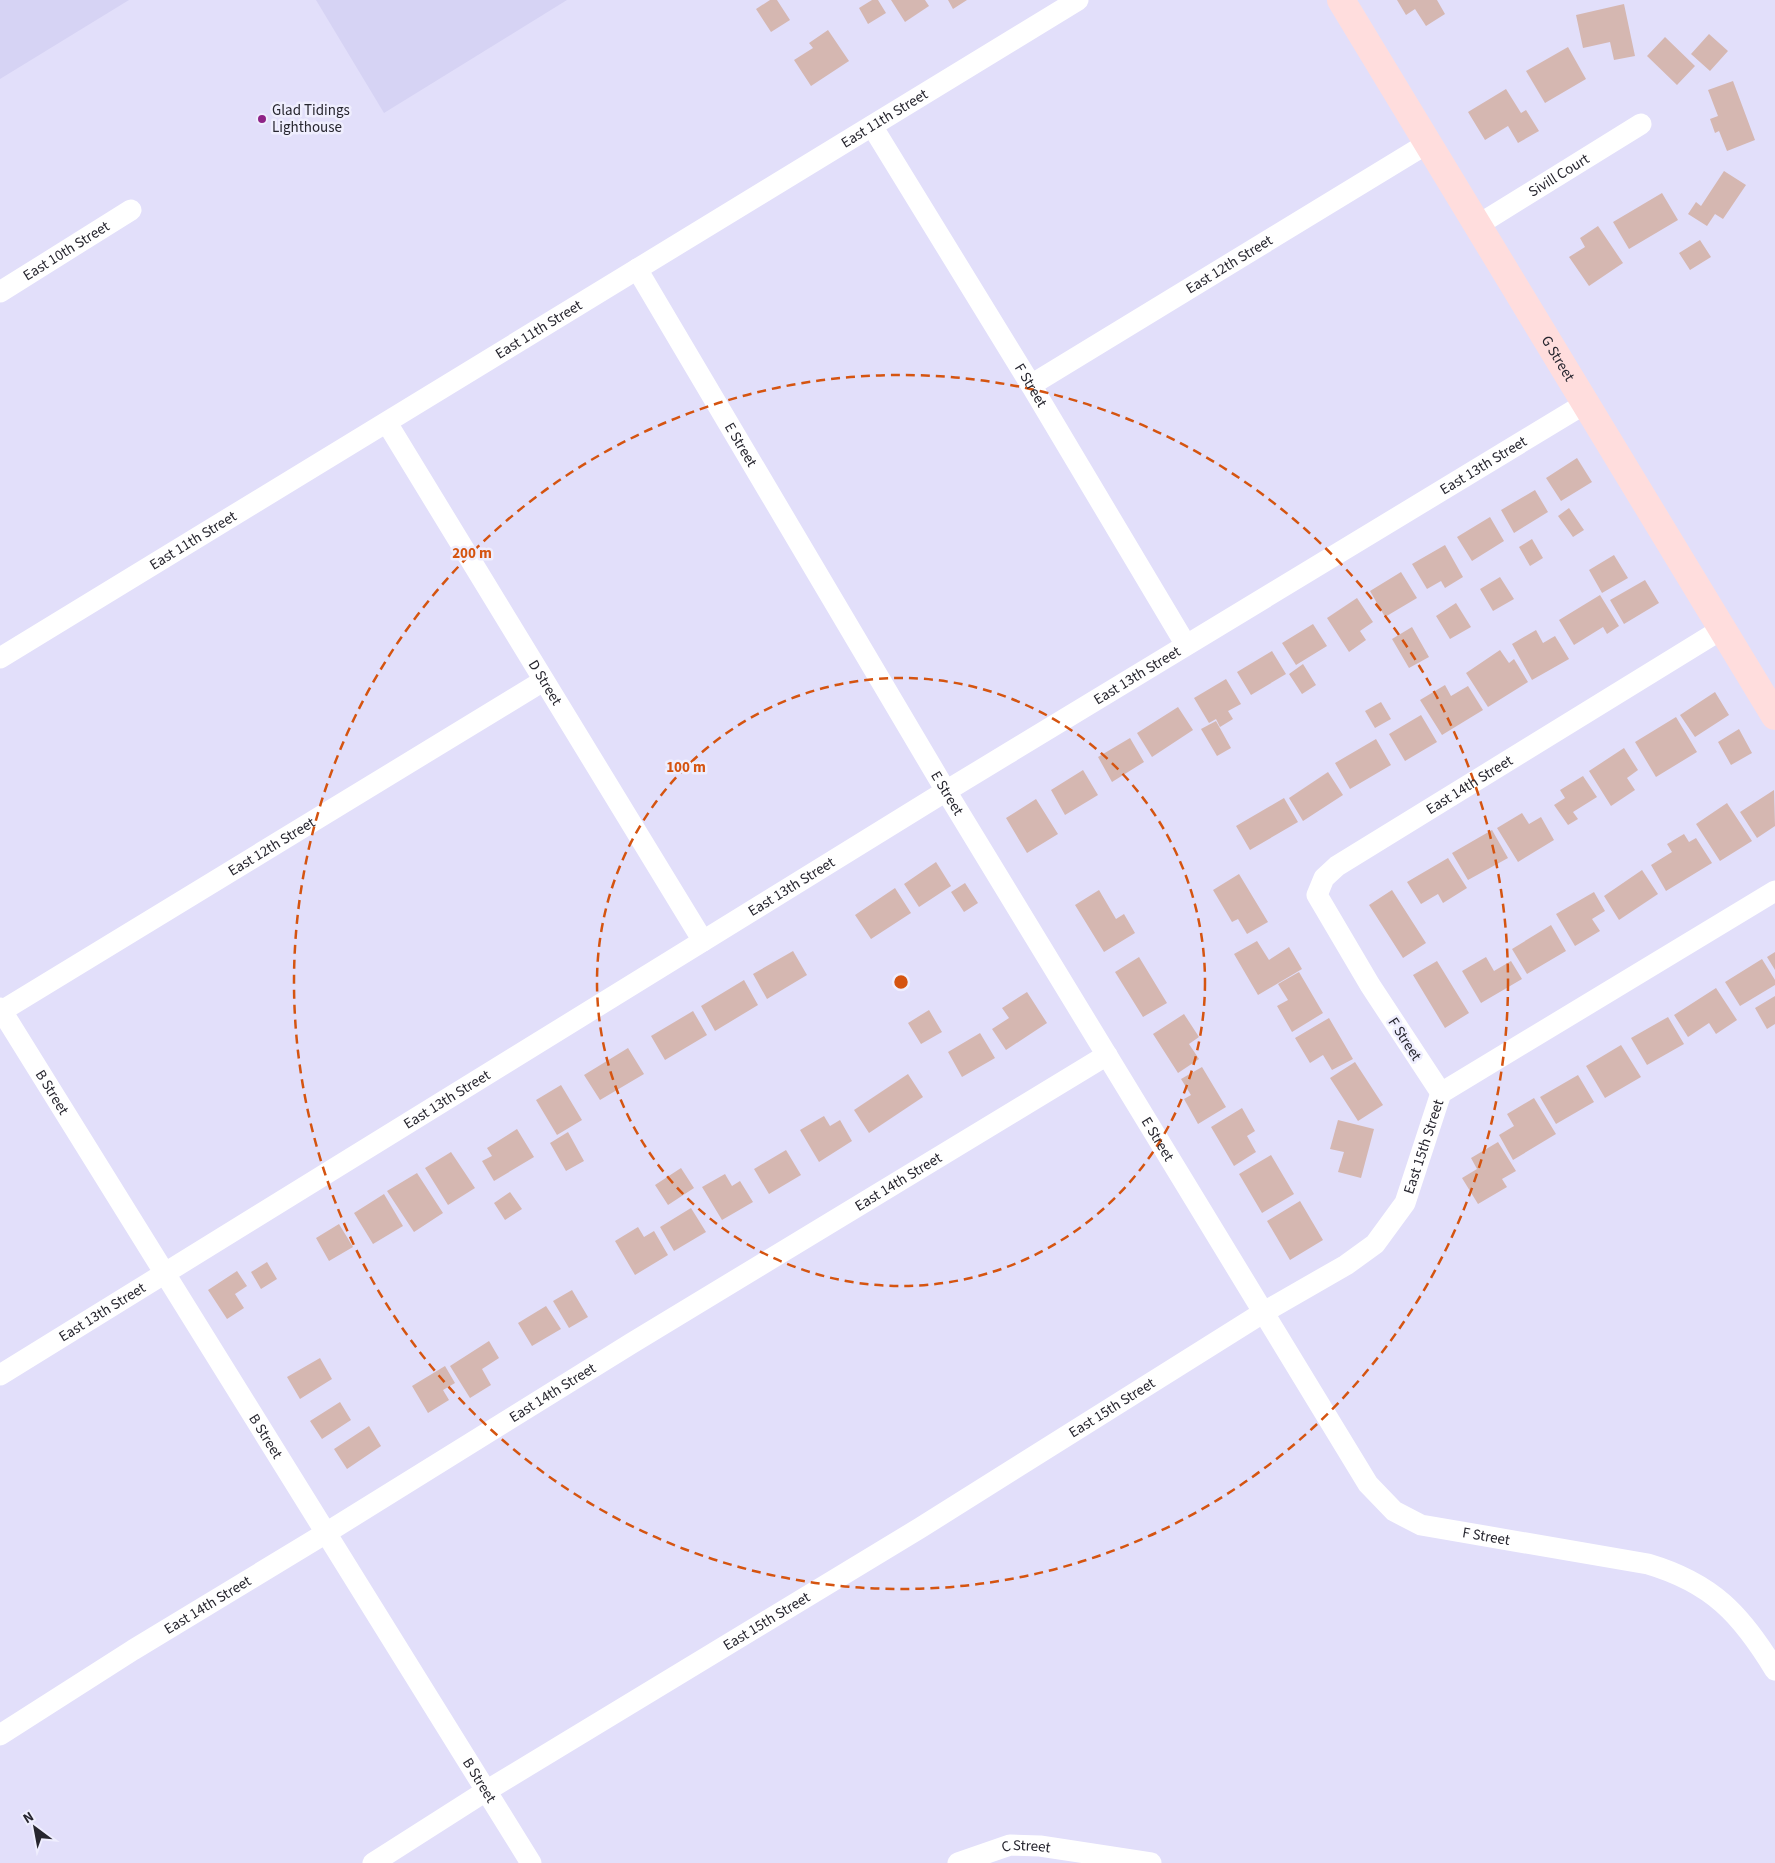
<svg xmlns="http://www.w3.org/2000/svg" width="1775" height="1863" viewBox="0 0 1775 1863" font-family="'Source Sans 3',sans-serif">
	<rect width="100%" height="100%" fill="#e2dffa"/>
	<!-- built -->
	<path fill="#d6d3f4" d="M 0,0 L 129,0 L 0,79 Z
		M 316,0 L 567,0 L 384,113 Z"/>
	<!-- building -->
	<path fill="#d5b7b1" d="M 770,0 L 777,0 L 790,20 L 771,32 L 756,9 Z
		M 872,0 L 878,0 L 886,13 L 868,24 L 859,8 Z
		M 891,0 L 925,0 L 929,6 L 905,22 Z
		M 948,0 L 967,0 L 953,9 Z
		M 1397,0 L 1437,0 L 1445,14 L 1426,26 L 1415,9 L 1406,15 Z
		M 1624,4 L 1635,56 L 1614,60 L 1610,42 L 1583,48 L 1576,15 Z
		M 828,30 L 849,61 L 811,86 L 794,60 L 813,48 L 809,43 Z
		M 1709,34 L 1728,51 L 1710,71 L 1691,54 Z
		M 1665,37 L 1695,66 L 1677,85 L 1647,56 Z
		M 1568,47 L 1586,79 L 1545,103 L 1526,71 Z
		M 1733,81 L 1755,140 L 1727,151 L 1719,131 L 1715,133 L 1710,119 L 1718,116 L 1708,90 Z
		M 1506,89 L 1521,113 L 1526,110 L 1539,131 L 1518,143 L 1508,126 L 1485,140 L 1468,112 Z
		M 1724,171 L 1746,185 L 1723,219 L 1715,214 L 1707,226 L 1688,214 L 1696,202 L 1701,206 Z
		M 1662,193 L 1678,220 L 1629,249 L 1613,222 Z
		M 1598,226 L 1623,263 L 1589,286 L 1569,257 L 1585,247 L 1580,238 Z
		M 1700,240 L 1711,257 L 1690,270 L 1679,253 Z
		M 1577,458 L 1592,482 L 1561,501 L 1546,478 Z
		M 1535,490 L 1548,512 L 1514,533 L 1501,510 Z
		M 1569,508 L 1584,530 L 1573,537 L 1558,516 Z
		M 1490,517 L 1504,541 L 1472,561 L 1457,537 Z
		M 1532,539 L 1543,558 L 1530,566 L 1519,547 Z
		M 1445,545 L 1463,577 L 1445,588 L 1441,581 L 1427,589 L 1412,564 Z
		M 1614,555 L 1628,578 L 1602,593 L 1589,570 Z
		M 1401,572 L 1417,598 L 1385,617 L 1370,591 Z
		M 1500,577 L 1514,599 L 1493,611 L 1480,589 Z
		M 1645,580 L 1659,603 L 1624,624 L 1610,600 Z
		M 1600,595 L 1619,626 L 1607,634 L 1603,627 L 1574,645 L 1559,620 Z
		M 1357,598 L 1373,622 L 1360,631 L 1366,640 L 1349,652 L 1327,618 Z
		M 1456,603 L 1471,627 L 1450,639 L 1436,616 Z
		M 1313,624 L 1327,646 L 1296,665 L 1282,643 Z
		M 1412,627 L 1429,657 L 1409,668 L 1392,639 Z
		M 1536,630 L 1543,643 L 1555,636 L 1569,659 L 1532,680 L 1512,644 Z
		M 1500,650 L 1509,663 L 1514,659 L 1528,682 L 1488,707 L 1466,673 Z
		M 1272,651 L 1286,674 L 1251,695 L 1237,672 Z
		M 1303,664 L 1316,685 L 1302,694 L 1289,674 Z
		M 1226,679 L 1241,704 L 1228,711 L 1233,719 L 1220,727 L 1216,719 L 1209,723 L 1194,698 Z
		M 1445,685 L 1451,696 L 1468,686 L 1483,710 L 1442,735 L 1420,700 Z
		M 1715,692 L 1729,715 L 1695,737 L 1680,715 Z
		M 1381,702 L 1391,719 L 1375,728 L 1365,711 Z
		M 1178,707 L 1193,730 L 1152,757 L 1137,733 Z
		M 1421,715 L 1437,742 L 1405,761 L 1389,734 Z
		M 1676,717 L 1697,752 L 1656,777 L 1635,742 Z
		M 1216,721 L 1231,748 L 1217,756 L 1201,729 Z
		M 1739,729 L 1752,753 L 1731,765 L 1718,742 Z
		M 1130,738 L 1144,762 L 1112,782 L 1098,757 Z
		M 1376,739 L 1391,765 L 1350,789 L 1335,763 Z
		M 1624,748 L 1638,770 L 1627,778 L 1635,790 L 1611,806 L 1589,771 Z
		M 1083,770 L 1098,795 L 1065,815 L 1051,790 Z
		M 1328,772 L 1343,795 L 1303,821 L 1289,798 Z
		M 1583,776 L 1597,797 L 1573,812 L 1578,819 L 1568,825 L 1554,805 L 1565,798 L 1560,790 Z
		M 1774,790 L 1775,826 L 1757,838 L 1740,812 Z
		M 1284,798 L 1298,822 L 1250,850 L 1236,826 Z
		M 1036,799 L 1058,834 L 1027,853 L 1006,818 Z
		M 1727,803 L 1752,841 L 1720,861 L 1696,824 Z
		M 1522,813 L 1529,824 L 1541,817 L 1554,840 L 1518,862 L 1497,828 Z
		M 1492,830 L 1508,858 L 1468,880 L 1452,853 Z
		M 1684,834 L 1689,842 L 1696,838 L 1712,863 L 1666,891 L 1651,865 L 1672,852 L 1667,844 Z
		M 1448,858 L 1467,888 L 1443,903 L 1438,894 L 1421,904 L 1407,882 Z
		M 936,862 L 951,886 L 919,907 L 904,884 Z
		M 1642,870 L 1658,894 L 1619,920 L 1604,896 Z
		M 1239,874 L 1268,922 L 1247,934 L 1238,919 L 1232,922 L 1213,890 Z
		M 965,883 L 978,903 L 964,912 L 951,892 Z
		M 895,888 L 911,913 L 871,939 L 855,915 Z
		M 1099,890 L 1116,919 L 1124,914 L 1135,933 L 1104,952 L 1075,905 Z
		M 1392,890 L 1426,943 L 1403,958 L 1369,905 Z
		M 1594,892 L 1605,911 L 1592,919 L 1600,931 L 1575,946 L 1556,914 Z
		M 1551,925 L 1566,951 L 1527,974 L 1512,949 Z
		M 1257,941 L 1269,960 L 1289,947 L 1302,969 L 1258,995 L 1234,954 Z
		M 793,951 L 807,975 L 767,999 L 753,974 Z
		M 1775,952 L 1775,970 L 1767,957 Z
		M 1139,957 L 1167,1003 L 1143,1017 L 1115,972 Z
		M 1486,957 L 1494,971 L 1511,961 L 1522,979 L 1481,1003 L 1462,971 Z
		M 1762,959 L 1775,980 L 1775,985 L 1740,1006 L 1725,982 Z
		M 1437,961 L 1469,1013 L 1445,1028 L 1413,975 Z
		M 1299,972 L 1323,1013 L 1292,1032 L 1277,1006 L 1288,1000 L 1278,984 Z
		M 744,980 L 758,1005 L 715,1031 L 701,1006 Z
		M 1716,988 L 1737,1020 L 1716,1034 L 1709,1023 L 1688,1037 L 1674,1015 Z
		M 1027,992 L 1047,1023 L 1006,1050 L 992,1029 L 1009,1018 L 1002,1008 Z
		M 1775,996 L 1775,1024 L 1767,1029 L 1755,1008 Z
		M 929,1010 L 942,1032 L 921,1044 L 908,1023 Z
		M 693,1011 L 707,1035 L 665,1060 L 651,1036 Z
		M 1184,1014 L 1199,1037 L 1189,1044 L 1199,1059 L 1178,1073 L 1153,1034 Z
		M 1668,1017 L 1684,1044 L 1647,1065 L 1631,1038 Z
		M 1329,1018 L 1353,1059 L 1332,1070 L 1323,1055 L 1310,1063 L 1295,1038 Z
		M 980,1033 L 995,1058 L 962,1077 L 948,1052 Z
		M 1621,1045 L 1641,1077 L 1605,1098 L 1586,1066 Z
		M 628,1048 L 644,1074 L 600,1100 L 584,1075 Z
		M 1355,1062 L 1383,1105 L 1358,1121 L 1330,1078 Z
		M 1202,1067 L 1226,1107 L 1198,1124 L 1184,1099 L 1191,1095 L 1181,1079 Z
		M 908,1074 L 923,1097 L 869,1133 L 854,1110 Z
		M 1578,1075 L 1594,1102 L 1556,1124 L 1540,1097 Z
		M 561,1085 L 582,1120 L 557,1135 L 536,1100 Z
		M 1534,1098 L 1556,1134 L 1513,1160 L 1499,1135 L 1514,1126 L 1507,1114 Z
		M 1242,1108 L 1255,1131 L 1247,1136 L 1256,1152 L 1234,1166 L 1211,1127 Z
		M 824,1116 L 830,1126 L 840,1120 L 852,1141 L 819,1162 L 800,1130 Z
		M 1338,1120 L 1374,1129 L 1361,1178 L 1338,1172 L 1344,1152 L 1330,1149 Z
		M 517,1129 L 534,1157 L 494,1181 L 482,1161 L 492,1156 L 487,1148 Z
		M 568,1132 L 584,1161 L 566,1171 L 550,1143 Z
		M 1498,1142 L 1516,1171 L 1502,1179 L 1507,1187 L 1478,1204 L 1462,1178 L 1477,1169 L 1471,1158 Z
		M 786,1150 L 801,1175 L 769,1194 L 754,1169 Z
		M 451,1152 L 475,1188 L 448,1205 L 425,1168 Z
		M 1271,1155 L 1294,1194 L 1262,1213 L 1239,1174 Z
		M 681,1168 L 694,1188 L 668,1205 L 655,1185 Z
		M 417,1173 L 443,1213 L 414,1232 L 387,1191 Z
		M 725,1174 L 732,1186 L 740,1181 L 753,1202 L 722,1220 L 702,1187 Z
		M 510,1192 L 522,1209 L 505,1220 L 494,1203 Z
		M 384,1194 L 403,1226 L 373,1244 L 354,1213 Z
		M 1300,1201 L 1323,1240 L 1290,1260 L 1267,1221 Z
		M 691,1208 L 706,1232 L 674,1251 L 660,1227 Z
		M 339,1224 L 353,1247 L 329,1261 L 316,1238 Z
		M 638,1227 L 644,1237 L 654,1231 L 668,1255 L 635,1275 L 615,1241 Z
		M 267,1262 L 277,1279 L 261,1289 L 251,1272 Z
		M 237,1271 L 247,1286 L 235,1294 L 244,1308 L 227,1319 L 208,1290 Z
		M 572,1290 L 588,1317 L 569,1328 L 553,1301 Z
		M 546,1306 L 561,1329 L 532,1346 L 518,1323 Z
		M 489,1341 L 499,1358 L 482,1369 L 491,1385 L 470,1398 L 450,1366 Z
		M 320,1358 L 332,1379 L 300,1399 L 287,1377 Z
		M 445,1366 L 455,1383 L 443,1390 L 449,1400 L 428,1413 L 412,1386 Z
		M 340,1402 L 351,1420 L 322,1439 L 310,1421 Z
		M 369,1426 L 381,1446 L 347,1469 L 334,1449 Z"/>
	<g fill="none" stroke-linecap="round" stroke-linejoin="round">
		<!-- street -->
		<g stroke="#fff" stroke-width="21">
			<path id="s1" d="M 872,126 L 1031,385 L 1186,645"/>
			<path id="s2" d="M 1478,225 L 1641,124"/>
			<path id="s3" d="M 637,269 L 946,791 L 1368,1484 L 1394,1511 L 1421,1525 L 1648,1564 C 1712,1583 1741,1614 1775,1670"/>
			<path id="s4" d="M 0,292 L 131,210"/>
			<path id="s5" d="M 1031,385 L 1428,143"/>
			<path id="s6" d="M 387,423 L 703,941"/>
			<path id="s7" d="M 0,658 L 1078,0"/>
			<path id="s8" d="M 0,1008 L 531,1863"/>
			<path id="s9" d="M 0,1012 L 543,681"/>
			<path id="s10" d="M 1441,1093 L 1370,985 L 1317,895 L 1324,878 L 1337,866 L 1722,629"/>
			<path id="s11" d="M 0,1375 L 946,791 L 1586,403"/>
			<path id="s12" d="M 0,1735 L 133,1650 L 326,1533 L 632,1343 L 1107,1055"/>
			<path id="s13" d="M 373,1863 L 486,1791 L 920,1528 L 1264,1312 L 1346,1265 L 1375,1244 L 1405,1203 L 1441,1093 L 1775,891"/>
			<path id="s14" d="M 958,1863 L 1010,1845 L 1040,1846 L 1151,1863"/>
		</g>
		<!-- secondary -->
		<path stroke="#fdd" stroke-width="28" id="s15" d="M 1341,0 L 1775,716"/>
	</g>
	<!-- distance rings -->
	<g fill="none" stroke="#d55410" stroke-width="2.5" stroke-dasharray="9 6">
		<circle cx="901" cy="982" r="304"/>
		<circle cx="901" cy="982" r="607"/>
	</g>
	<!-- markers -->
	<circle fill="#8f2387" stroke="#efeefe" stroke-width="2" cx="262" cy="119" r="5"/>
	<g text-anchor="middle" stroke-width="5" stroke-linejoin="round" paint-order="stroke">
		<!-- poi labels -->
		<g font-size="15" fill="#27262f" stroke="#efeefe" text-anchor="start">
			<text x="272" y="115">Glad Tidings<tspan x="272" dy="17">Lighthouse</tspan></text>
		</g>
		<!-- street labels -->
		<g font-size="15" fill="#27262f" stroke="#efeefe">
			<text dy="5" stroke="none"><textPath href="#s7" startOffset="1036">East 11th Street</textPath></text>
			<text dy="5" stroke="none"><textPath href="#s2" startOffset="95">Sivill Court</textPath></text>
			<text dy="5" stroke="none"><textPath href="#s4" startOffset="78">East 10th Street</textPath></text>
			<text dy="5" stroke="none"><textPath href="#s5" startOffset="232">East 12th Street</textPath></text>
			<text dy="5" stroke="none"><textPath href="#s7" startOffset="631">East 11th Street</textPath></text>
			<text dy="5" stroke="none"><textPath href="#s15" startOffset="419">G Street</textPath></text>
			<text dy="5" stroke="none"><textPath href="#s1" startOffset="304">F Street</textPath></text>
			<text dy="5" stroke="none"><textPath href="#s3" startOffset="204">E Street</textPath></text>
			<text dy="5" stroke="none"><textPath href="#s11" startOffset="1740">East 13th Street</textPath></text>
			<text dy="5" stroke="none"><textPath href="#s7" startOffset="226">East 11th Street</textPath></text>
			<text dy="5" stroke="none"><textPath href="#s11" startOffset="1335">East 13th Street</textPath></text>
			<text dy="5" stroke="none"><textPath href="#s6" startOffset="304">D Street</textPath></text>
			<text dy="5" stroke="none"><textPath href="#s10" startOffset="425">East 14th Street</textPath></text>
			<text dy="5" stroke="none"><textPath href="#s3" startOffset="609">E Street</textPath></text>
			<text dy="5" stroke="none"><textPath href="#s9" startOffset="318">East 12th Street</textPath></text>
			<text dy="5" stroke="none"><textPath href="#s11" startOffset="930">East 13th Street</textPath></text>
			<text transform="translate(1405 1039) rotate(57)" y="5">F Street</text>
			<text dy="5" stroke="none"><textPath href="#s8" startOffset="99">B Street</textPath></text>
			<text dy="5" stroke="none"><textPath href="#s11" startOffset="525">East 13th Street</textPath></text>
			<text dy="5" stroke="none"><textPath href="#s3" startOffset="1014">E Street</textPath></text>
			<text dy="5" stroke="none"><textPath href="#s13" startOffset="1288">East 15th Street</textPath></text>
			<text dy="5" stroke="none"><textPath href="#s12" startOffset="1055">East 14th Street</textPath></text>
			<text dy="5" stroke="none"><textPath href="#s11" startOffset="120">East 13th Street</textPath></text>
			<text dy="5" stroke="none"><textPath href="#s12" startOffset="650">East 14th Street</textPath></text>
			<text dy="5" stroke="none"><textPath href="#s13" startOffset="868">East 15th Street</textPath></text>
			<text dy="5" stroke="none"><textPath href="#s8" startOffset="504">B Street</textPath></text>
			<text dy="5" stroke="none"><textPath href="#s3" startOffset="1552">F Street</textPath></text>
			<text dy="5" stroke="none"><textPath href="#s12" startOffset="245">East 14th Street</textPath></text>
			<text dy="5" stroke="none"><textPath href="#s13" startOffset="462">East 15th Street</textPath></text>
			<text dy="5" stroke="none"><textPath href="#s8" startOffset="909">B Street</textPath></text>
			<text dy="5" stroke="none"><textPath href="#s14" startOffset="71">C Street</textPath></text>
		</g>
	</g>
	<circle cx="901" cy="982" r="8" fill="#d55410" stroke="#efeefe" stroke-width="2.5"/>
	<g font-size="15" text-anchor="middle" font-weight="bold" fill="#d55410" stroke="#efeefe" stroke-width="5" stroke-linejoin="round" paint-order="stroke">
		<text x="472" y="558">200 m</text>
		<text x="686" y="772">100 m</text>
	</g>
	<!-- north arrow -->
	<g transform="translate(35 1828) rotate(328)" stroke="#efeefe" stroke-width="4" paint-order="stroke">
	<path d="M0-4L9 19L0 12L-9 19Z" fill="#27262f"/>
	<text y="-8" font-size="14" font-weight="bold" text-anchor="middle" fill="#27262f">N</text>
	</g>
</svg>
